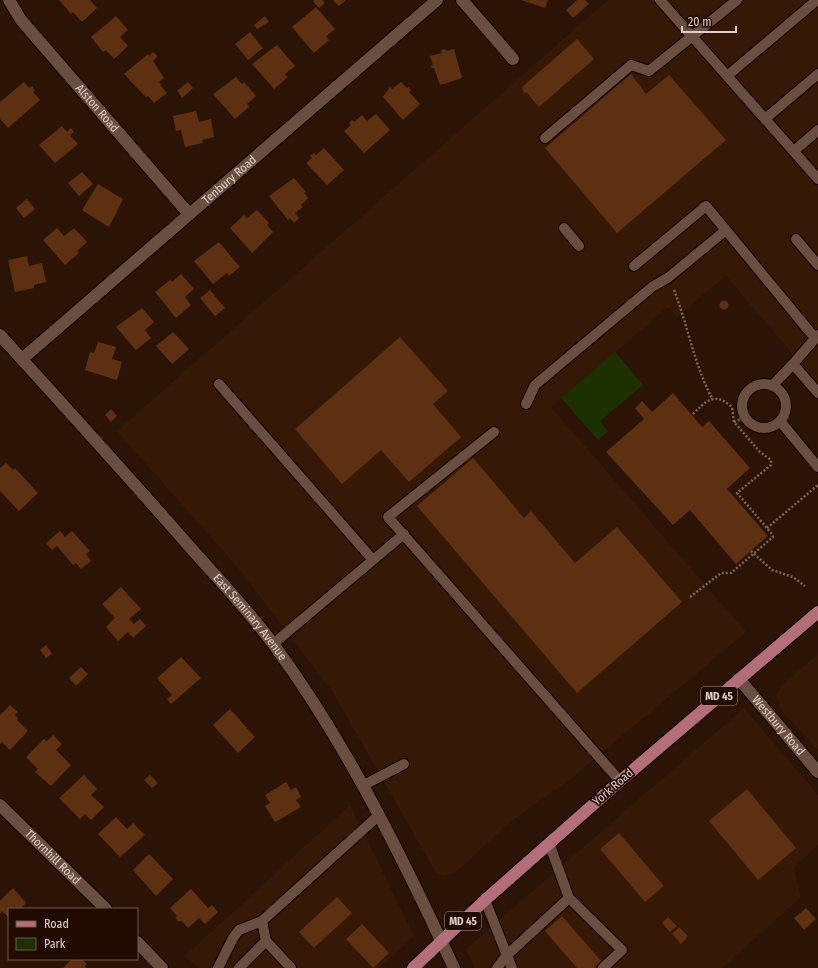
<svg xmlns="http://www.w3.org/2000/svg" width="818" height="968" viewBox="0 0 818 968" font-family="'Fira Sans Condensed',sans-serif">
	<rect width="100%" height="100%" fill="#2b1406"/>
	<!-- built -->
	<path fill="#351806" d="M 608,0 L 818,0 L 818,384 L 726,276 L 677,317 L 668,307 L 551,407 L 746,632 L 572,778 L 510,822 L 455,873 L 443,876 L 436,873 L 332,691 L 238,568 L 117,431 Z
		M 818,654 L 818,750 L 782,711 L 776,695 L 781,686 Z
		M 744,708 L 818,795 L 818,845 L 794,868 L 801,897 L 722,968 L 475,968 L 466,949 Z
		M 350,805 L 414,936 L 379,968 L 199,968 L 185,956 Z"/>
	<!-- green -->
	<path fill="#1d3100" d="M 615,352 L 643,385 L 600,421 L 608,431 L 598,440 L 561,398 Z"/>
	<!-- building -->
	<path fill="#5d3012" d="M 59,0 L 90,0 L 97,8 L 82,22 L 73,12 L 71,14 Z
		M 314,0 L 322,0 L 325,3 L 319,8 L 313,1 Z
		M 333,0 L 346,0 L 339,6 Z
		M 521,0 L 548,0 L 545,8 Z
		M 577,0 L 585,0 L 589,4 L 573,18 L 566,10 Z
		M 316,7 L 335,29 L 326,36 L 329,40 L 314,53 L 292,27 Z
		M 116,16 L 128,30 L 120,37 L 128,46 L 114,59 L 106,50 L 103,52 L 91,37 Z
		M 265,16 L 269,22 L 257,29 L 254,25 Z
		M 250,32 L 263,48 L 248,60 L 235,44 Z
		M 577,39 L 594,59 L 539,107 L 526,92 L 524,94 L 522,87 Z
		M 277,45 L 295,66 L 285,74 L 288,77 L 274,89 L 252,64 Z
		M 445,49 L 446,51 L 454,49 L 462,78 L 440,85 L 434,68 L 432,68 L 431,66 L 433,65 L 430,56 L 442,53 L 441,50 Z
		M 153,52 L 158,56 L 153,61 L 164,78 L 159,82 L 161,84 L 160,85 L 167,93 L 154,103 L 148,96 L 146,97 L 137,88 L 124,74 L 148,54 L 149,56 Z
		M 631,74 L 646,94 L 669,75 L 726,140 L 617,233 L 545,148 Z
		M 236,77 L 242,84 L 244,82 L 256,96 L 247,104 L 249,107 L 235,119 L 213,94 Z
		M 24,82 L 29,88 L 32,86 L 35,90 L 33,92 L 40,100 L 8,128 L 0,119 L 0,102 Z
		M 188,82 L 193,88 L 182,98 L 177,91 Z
		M 401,82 L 407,88 L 409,87 L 411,90 L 409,92 L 420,104 L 403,120 L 383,97 L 390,87 L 392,89 Z
		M 196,111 L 199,122 L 211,119 L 214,137 L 202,140 L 203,143 L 185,147 L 181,130 L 176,131 L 173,116 Z
		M 376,114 L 390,130 L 364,153 L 344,131 L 351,125 L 349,123 L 352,120 L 354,122 L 362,115 L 367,121 Z
		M 62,126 L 67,132 L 71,128 L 74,132 L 70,135 L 78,144 L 55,163 L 39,145 Z
		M 324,148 L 344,170 L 327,185 L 306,163 L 312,158 L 310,156 L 314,153 L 316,155 Z
		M 82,172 L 93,184 L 79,196 L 68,183 Z
		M 294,178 L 306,192 L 304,193 L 308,198 L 301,205 L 303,207 L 295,213 L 299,218 L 294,223 L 290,218 L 288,220 L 269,196 Z
		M 98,184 L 123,199 L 109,227 L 82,210 Z
		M 27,199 L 35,209 L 24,218 L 16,208 Z
		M 257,210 L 269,223 L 267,225 L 273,232 L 252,253 L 230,228 L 244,215 L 247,218 Z
		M 57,228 L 64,236 L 74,228 L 87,242 L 77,251 L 79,253 L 65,265 L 43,240 Z
		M 219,242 L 240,267 L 229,276 L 227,273 L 213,284 L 194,261 Z
		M 27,256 L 29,266 L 42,263 L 46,282 L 34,285 L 34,288 L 15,292 L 8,260 Z
		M 181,274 L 194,289 L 185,297 L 191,305 L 176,318 L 155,292 L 170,280 L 172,282 Z
		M 210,290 L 225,308 L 215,316 L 200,298 Z
		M719.5 305a4.5 4.5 0 1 1 9 0a4.5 4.5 0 1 1-9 0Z
		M 142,308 L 154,322 L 145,330 L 151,338 L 136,350 L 116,327 Z
		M 173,332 L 189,349 L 172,364 L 156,346 Z
		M 400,337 L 448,391 L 433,404 L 461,437 L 409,482 L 381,450 L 342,484 L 295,429 Z
		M 98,342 L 116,347 L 112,359 L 122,362 L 117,380 L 85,370 L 90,352 L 94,353 Z
		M 673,393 L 702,427 L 709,421 L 750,468 L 727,489 L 768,536 L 736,564 L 690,510 L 673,525 L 606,452 L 644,419 L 635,408 L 642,401 L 652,412 Z
		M 111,409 L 117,416 L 111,422 L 105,415 Z
		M 473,458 L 524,518 L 531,511 L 575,563 L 617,527 L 682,602 L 577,693 L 417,506 Z
		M 6,463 L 13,470 L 15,468 L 38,493 L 19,511 L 0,491 L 0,468 Z
		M 60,531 L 65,537 L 72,531 L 90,551 L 86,554 L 91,561 L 81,569 L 76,563 L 73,565 L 57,546 L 52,550 L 46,543 Z
		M 121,587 L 141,609 L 129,619 L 134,624 L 140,619 L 146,626 L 133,638 L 128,632 L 118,641 L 106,627 L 115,618 L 102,604 Z
		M 46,645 L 52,654 L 46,658 L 40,650 Z
		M 181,657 L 201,678 L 171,704 L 167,699 L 172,695 L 157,678 Z
		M 81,667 L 88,674 L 76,686 L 69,678 Z
		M 10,705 L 18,712 L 15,715 L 18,718 L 17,720 L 28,731 L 10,750 L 2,742 L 0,744 L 0,715 Z
		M 230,709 L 255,737 L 238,753 L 213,725 Z
		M 53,735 L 62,744 L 56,750 L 71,765 L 51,786 L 35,772 L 38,769 L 26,757 L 44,739 L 47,741 Z
		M 84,775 L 97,789 L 91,795 L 104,807 L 91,820 L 85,814 L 80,819 L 59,798 Z
		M 150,775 L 158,783 L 152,788 L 144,780 Z
		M 286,782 L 291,790 L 296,787 L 301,797 L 296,800 L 301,807 L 275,822 L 265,806 L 270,803 L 265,795 Z
		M 747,789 L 796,848 L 758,880 L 709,821 Z
		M 116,817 L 127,829 L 133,823 L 145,835 L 120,857 L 98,834 Z
		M 619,833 L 664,886 L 645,902 L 600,849 Z
		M 149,854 L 173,879 L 156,896 L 133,870 Z
		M 13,888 L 26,903 L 20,909 L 9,909 L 9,918 L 2,911 L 0,914 L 0,901 Z
		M 191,889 L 208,908 L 212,905 L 218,912 L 205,924 L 199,918 L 188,928 L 181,920 L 179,922 L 175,918 L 177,916 L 170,908 Z
		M 337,897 L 352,913 L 314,948 L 299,932 Z
		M 806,908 L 816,919 L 804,930 L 794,918 Z
		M 562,916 L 601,961 L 594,968 L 577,968 L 545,931 Z
		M 668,917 L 677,926 L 670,932 L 662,923 Z
		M 362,924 L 389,953 L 373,968 L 346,939 Z
		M 679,927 L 688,936 L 681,944 L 672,934 Z
		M 72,959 L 82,959 L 87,964 L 85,966 L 86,968 L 63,968 Z"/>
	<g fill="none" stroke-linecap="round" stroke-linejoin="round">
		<!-- lane casing -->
		<g stroke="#120100" stroke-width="12">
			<path id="lane" d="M 660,0 L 818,179
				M 727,76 L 817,0
				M 765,119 L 818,74
				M 545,138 L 631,65 L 649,71 L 737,0
				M 794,151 L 818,130
				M 564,228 L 579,246
				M 796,239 L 818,265
				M 634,266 L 706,206 L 815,338
				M 818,335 L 793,364 L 818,393
				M 219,384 L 373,560
				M742 406a22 22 0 1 1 44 0a22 22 0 1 1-44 0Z
				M 772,386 L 793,364
				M 526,404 L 535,385 L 652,287 L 669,277 L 726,230
				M 780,421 L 818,467
				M 494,432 L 388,517 L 620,781
				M 273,644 L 404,534
				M 362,786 L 404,764
				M 549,843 L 569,898 L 622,950 L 603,968
				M 485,900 L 512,968
				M 262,921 L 266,941 L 291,968
				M 218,968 L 233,938 L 239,930 L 262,921 L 378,816
				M 239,968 L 266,941
				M 497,968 L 507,955 L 569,898"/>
		</g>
		<!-- street casing -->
		<g stroke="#120100" stroke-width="14">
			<g id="street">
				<path id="s1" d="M 9,0 L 21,20 L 189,214"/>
				<path d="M 462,0 L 513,59"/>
				<path id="s2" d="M 22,359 L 437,0"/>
				<path id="s3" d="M 739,679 L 818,772"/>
				<path id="s4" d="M 0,805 L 106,909"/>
				<path d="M 137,942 L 162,968"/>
			</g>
		</g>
		<!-- secondary casing -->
		<g stroke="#120100" stroke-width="14">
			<g id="secondary">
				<path id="s5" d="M 0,335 C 63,405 127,475 189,546 C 218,579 248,610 274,645 C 347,744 402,857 454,968"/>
			</g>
		</g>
		<!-- primary casing -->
		<g stroke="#120100" stroke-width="14">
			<path id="primary" d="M 413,968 L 485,900 L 620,781 L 818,612"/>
		</g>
		<!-- path -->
		<path stroke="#7a655a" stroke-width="2.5" stroke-dasharray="2 2" stroke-linecap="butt" d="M 674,290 C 688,326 694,364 712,398
			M 734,422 L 745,417
			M 767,528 L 818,485
			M 751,551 L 772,570 L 793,577 L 805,586
			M 690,597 L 721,573 L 731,573 L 773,537 L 772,534 L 737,493 L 771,465 L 771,460 L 760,452 L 734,422 L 732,407 C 714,391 706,401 692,415"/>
		<!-- lane -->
		<use href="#lane" stroke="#6a4e3f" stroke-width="10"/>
		<!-- street -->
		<use href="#street" stroke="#6a4e3f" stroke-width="12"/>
		<!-- secondary -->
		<use href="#secondary" stroke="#6a4e3f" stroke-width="12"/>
		<!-- primary -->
		<use href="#primary" stroke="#b46e7a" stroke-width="12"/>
	</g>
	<g text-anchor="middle" stroke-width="3.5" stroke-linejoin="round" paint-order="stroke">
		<!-- shield labels -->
		<g fill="#210b01" stroke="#a7948b" stroke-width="1">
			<rect x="701" y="687" width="36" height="18" rx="3"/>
			<rect x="445" y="912" width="36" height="18" rx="3"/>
		</g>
		<g font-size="11" font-weight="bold" fill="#e0cfc6">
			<text x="719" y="700">MD 45</text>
			<text x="463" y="925">MD 45</text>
		</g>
		<!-- street labels -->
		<g font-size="12" fill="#e0cfc6" stroke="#210b01">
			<text dy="4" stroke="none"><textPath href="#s1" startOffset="140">Alston Road</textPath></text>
			<text dy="4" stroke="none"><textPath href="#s2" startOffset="274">Tenbury Road</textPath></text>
			<text dy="4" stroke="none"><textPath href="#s5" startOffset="377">East Seminary Avenue</textPath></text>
			<text dy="4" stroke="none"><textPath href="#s3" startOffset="61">Westbury Road</textPath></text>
			<text transform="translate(613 787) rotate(-41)" y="4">York Road</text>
			<text dy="4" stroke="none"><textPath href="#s4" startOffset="74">Thornhill Road</textPath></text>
		</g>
	</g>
	<!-- legend -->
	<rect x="8" y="908" width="130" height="52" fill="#210b01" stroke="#6d5950"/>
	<rect x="16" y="921" width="20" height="6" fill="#b46e7a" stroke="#6d5950"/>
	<text x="44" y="928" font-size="12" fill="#e0cfc6">Road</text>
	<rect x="16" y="938" width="20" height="12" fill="#1d3100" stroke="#6d5950"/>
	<text x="44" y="948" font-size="12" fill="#e0cfc6">Park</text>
	<!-- scale -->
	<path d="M682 26v6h54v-6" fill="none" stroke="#e0cfc6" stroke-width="2"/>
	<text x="688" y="26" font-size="12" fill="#e0cfc6" stroke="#210b01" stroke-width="3" paint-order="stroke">20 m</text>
</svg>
